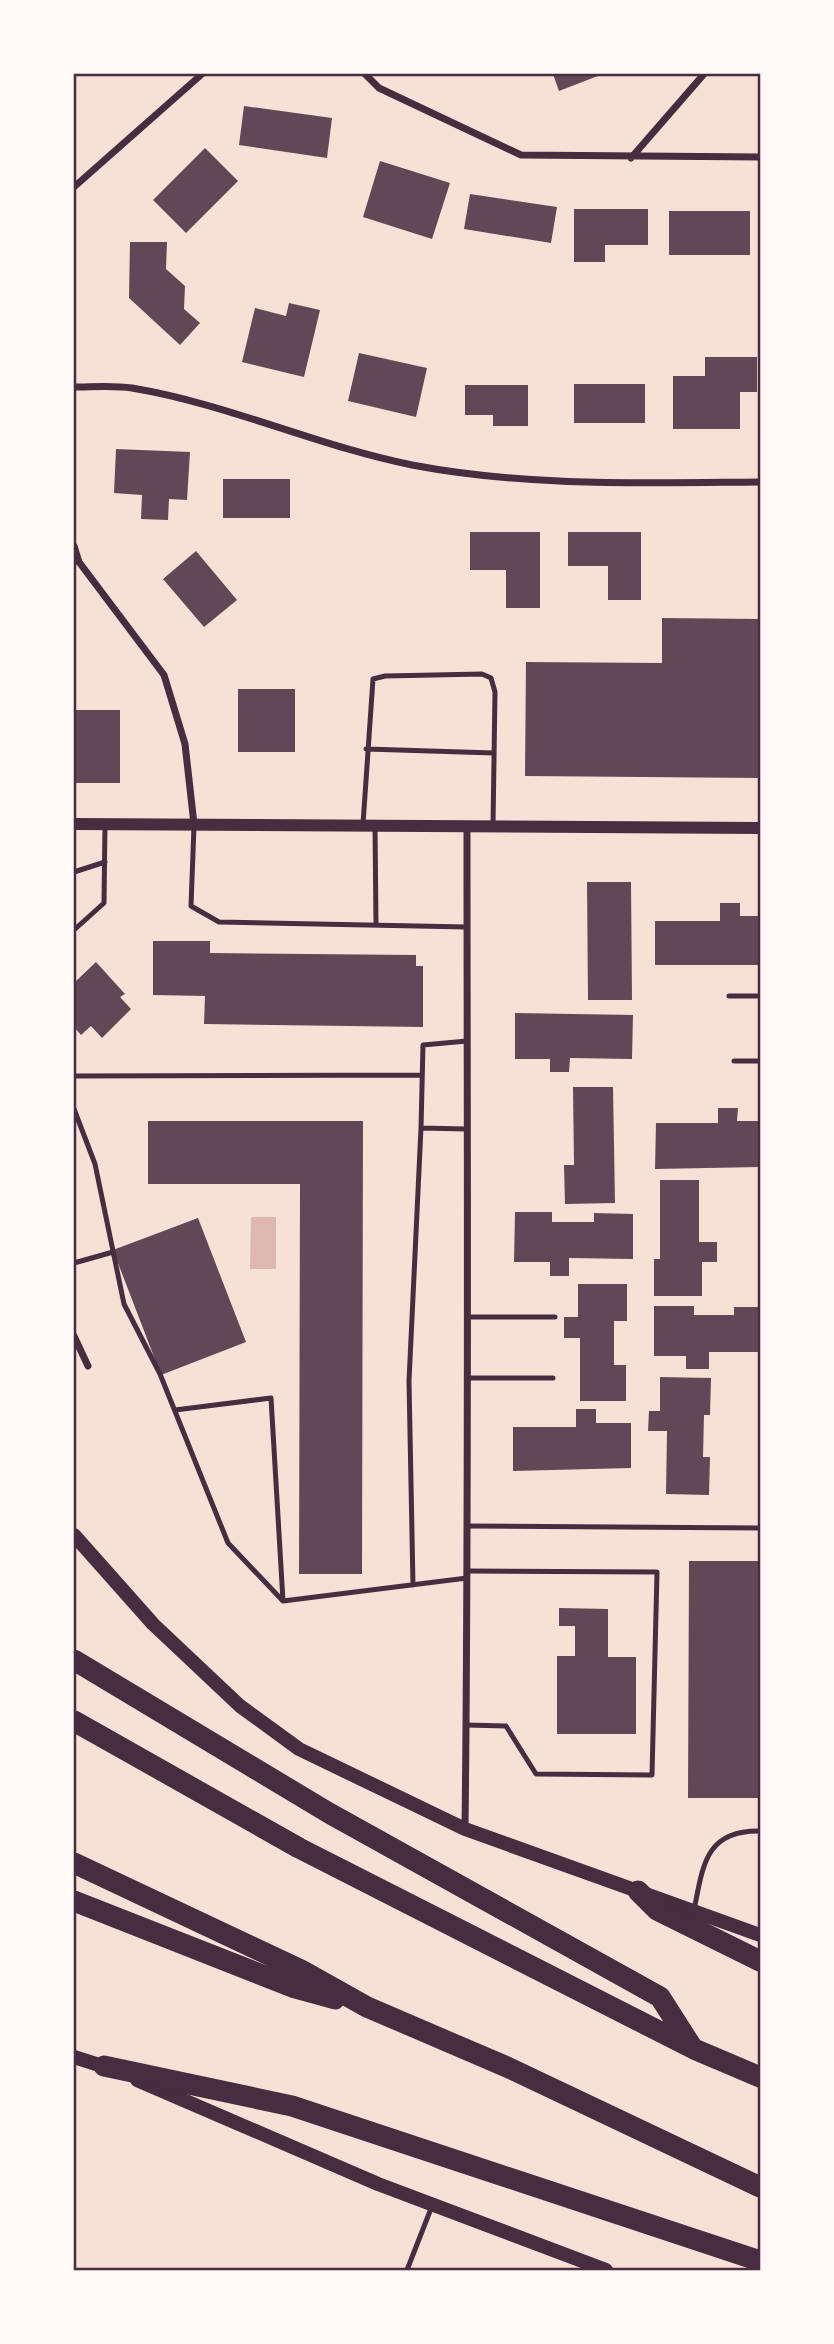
<svg xmlns="http://www.w3.org/2000/svg" width="834" height="2344" viewBox="0 0 834 2344" font-family="Barlow,sans-serif">
	<rect width="100%" height="100%" fill="#f7e1d7"/>
	<!-- water -->
	<path fill="#dcb8b0" d="M 251,1217 L 276,1217 L 276,1269 L 250,1269 Z"/>
	<!-- building -->
	<path fill="#644757" d="M 553,74 L 603,74 L 559,91 Z
		M 244,106 L 332,118 L 327,158 L 239,145 Z
		M 205,148 L 238,181 L 186,233 L 153,200 Z
		M 380,161 L 450,183 L 432,239 L 363,217 Z
		M 470,194 L 557,207 L 551,243 L 464,229 Z
		M 574,209 L 648,209 L 648,245 L 605,245 L 605,262 L 574,262 Z
		M 669,211 L 750,211 L 750,255 L 669,255 Z
		M 130,242 L 167,242 L 166,269 L 185,286 L 184,309 L 200,323 L 180,345 L 129,298 Z
		M 289,303 L 320,310 L 304,377 L 242,362 L 255,308 L 286,316 Z
		M 359,353 L 427,368 L 416,417 L 348,401 Z
		M 705,357 L 757,357 L 757,392 L 740,392 L 740,429 L 673,429 L 673,376 L 705,376 Z
		M 574,384 L 645,384 L 645,423 L 574,423 Z
		M 465,385 L 528,385 L 528,426 L 493,426 L 493,415 L 465,415 Z
		M 116,449 L 190,452 L 187,500 L 169,499 L 168,520 L 141,519 L 142,495 L 114,493 Z
		M 223,479 L 290,479 L 290,518 L 223,518 Z
		M 470,532 L 540,532 L 540,608 L 506,608 L 506,570 L 470,570 Z
		M 568,532 L 641,532 L 641,600 L 608,600 L 608,566 L 568,566 Z
		M 196,551 L 237,600 L 204,627 L 163,579 Z
		M 662,618 L 760,619 L 760,778 L 525,776 L 526,662 L 662,663 Z
		M 238,689 L 295,689 L 295,752 L 238,752 Z
		M 74,710 L 120,710 L 120,783 L 74,783 Z
		M 587,882 L 631,882 L 632,1000 L 588,1000 Z
		M 720,903 L 740,903 L 740,916 L 760,916 L 760,965 L 655,965 L 655,921 L 720,921 Z
		M 153,941 L 210,941 L 210,953 L 416,955 L 416,966 L 423,966 L 423,1027 L 204,1024 L 205,996 L 153,995 Z
		M 96,962 L 125,994 L 120,997 L 131,1009 L 102,1038 L 91,1026 L 81,1035 L 74,1027 L 74,983 Z
		M 515,1013 L 633,1015 L 632,1059 L 570,1058 L 569,1072 L 550,1072 L 550,1059 L 515,1059 Z
		M 573,1087 L 613,1087 L 615,1203 L 565,1204 L 564,1165 L 574,1165 Z
		M 718,1108 L 738,1108 L 737,1121 L 760,1121 L 760,1167 L 655,1169 L 656,1123 L 718,1123 Z
		M 148,1121 L 363,1121 L 362,1574 L 299,1574 L 300,1184 L 148,1184 Z
		M 660,1180 L 699,1180 L 699,1242 L 717,1242 L 717,1262 L 702,1262 L 702,1296 L 654,1296 L 654,1259 L 660,1259 Z
		M 515,1212 L 552,1212 L 552,1222 L 594,1222 L 594,1213 L 633,1214 L 633,1259 L 569,1258 L 569,1276 L 550,1276 L 550,1262 L 514,1262 Z
		M 198,1218 L 246,1342 L 161,1375 L 113,1250 Z
		M 578,1284 L 627,1284 L 627,1321 L 614,1321 L 614,1365 L 626,1365 L 626,1401 L 580,1401 L 580,1338 L 564,1338 L 564,1317 L 578,1317 Z
		M 654,1306 L 694,1306 L 694,1315 L 734,1315 L 734,1307 L 760,1307 L 760,1352 L 709,1352 L 709,1369 L 686,1369 L 686,1356 L 654,1356 Z
		M 660,1377 L 711,1378 L 710,1415 L 704,1415 L 703,1457 L 710,1457 L 709,1495 L 666,1494 L 667,1431 L 648,1431 L 649,1411 L 660,1411 Z
		M 576,1409 L 596,1409 L 596,1423 L 631,1423 L 631,1468 L 513,1471 L 513,1427 L 576,1427 Z
		M 689,1561 L 760,1561 L 760,1798 L 688,1798 Z
		M 559,1608 L 608,1609 L 608,1657 L 636,1657 L 636,1734 L 557,1734 L 557,1656 L 575,1656 L 575,1626 L 559,1626 Z"/>
	<g fill="none" stroke-linecap="round" stroke-linejoin="round">
		<!-- service -->
		<path stroke="#4a2c40" stroke-width="5" d="M 366,749 L 494,753
			M 363,824 L 373,679 L 385,676 L 482,674 L 491,678 L 495,692 L 493,826
			M 375,825 L 376,925
			M 194,826 L 191,906 L 219,922 L 467,927
			M 74,872 L 105,862
			M 74,930 L 104,903 L 105,824
			M 729,996 L 760,996
			M 734,1061 L 760,1061
			M 74,1076 L 422,1075
			M 74,1109 L 95,1164 L 124,1304 L 160,1374 L 228,1543 L 283,1601 L 467,1578
			M 466,1129 L 421,1128 L 423,1045 L 467,1041
			M 74,1263 L 113,1252
			M 469,1317 L 555,1317
			M 469,1378 L 553,1378
			M 175,1410 L 271,1398 L 283,1601
			M 467,1526 L 760,1528
			M 413,1585 L 409,1381 L 421,1128
			M 466,1725 L 506,1726 L 536,1774 L 652,1775 L 657,1572 L 467,1571
			M 694,1910 C 703,1866 705,1830 760,1831
			M 407,2270 L 432,2206"/>
		<!-- minor -->
		<path stroke="#4a2c40" stroke-width="7" d="M 365,74 L 379,88 L 521,155 L 760,157
			M 631,158 L 704,74
			M 74,187 L 202,74
			M 74,387 C 92,387 113,385 132,388 C 228,404 317,446 412,465 C 528,487 644,483 760,482
			M 74,546 L 79,562 L 164,675 L 185,744 L 194,824
			M 74,1336 L 88,1366
			M 465,1829 C 469,1495 467,1160 467,826"/>
		<!-- tertiary -->
		<path stroke="#4a2c40" stroke-width="12" d="M 74,824 L 760,828"/>
		<!-- secondary -->
		<path stroke="#4a2c40" stroke-width="14" d="M 74,1535 L 153,1624 L 240,1706 L 299,1749 L 465,1829 L 760,1935
			M 74,2057 L 112,2069
			M 137,2080 L 378,2184 L 606,2270"/>
		<!-- motorway -->
		<path stroke="#4a2c40" stroke-width="21" d="M 74,1660 L 329,1813 L 660,1997 L 692,2047
			M 74,1721 L 299,1848 L 694,2049 L 760,2077
			M 74,1863 L 301,1970 L 367,2007 L 507,2067 L 760,2187
			M 638,1891 L 657,1910 L 760,1961
			M 74,1901 L 295,1988 L 335,1999
			M 104,2066 L 292,2106 L 760,2261"/>
	</g>
	<!-- border -->
	<rect width="834" height="2344" fill="none" stroke="#fffaf5" stroke-width="150"/>
	<rect x="75" y="75" width="684" height="2194" fill="none" stroke="#4a2c40" stroke-width="2.5"/>
</svg>
